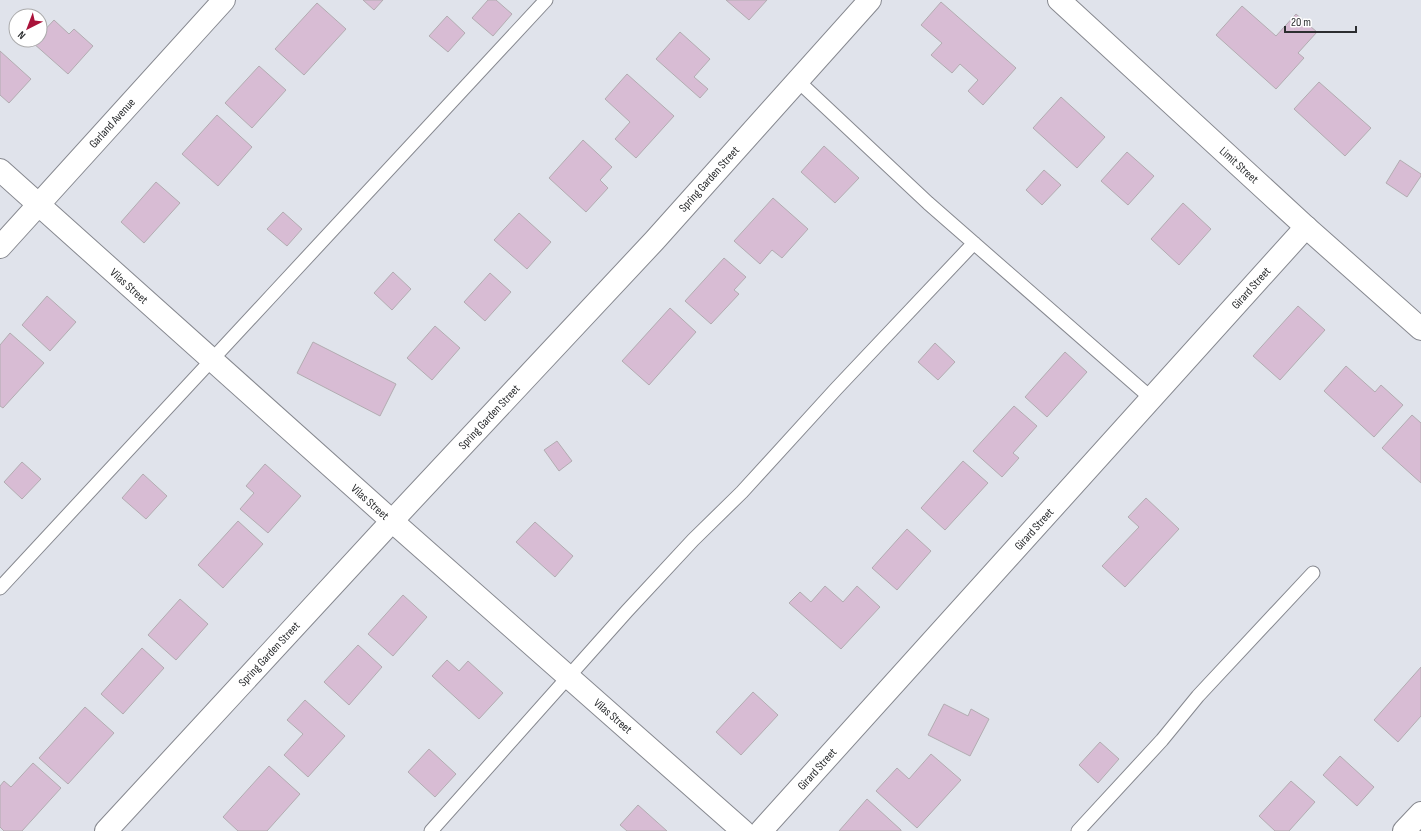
<svg xmlns="http://www.w3.org/2000/svg" width="1421" height="831" viewBox="0 0 1421 831" font-family="'Sofia Sans Condensed',sans-serif">
	<rect width="100%" height="100%" fill="#e0e3eb"/>
	<!-- building -->
	<path fill="#d8bcd4" stroke="#b2acb1" d="M 363,0 L 383,0 L 374,10 Z
		M 488,0 L 496,0 L 512,14 L 493,36 L 472,18 Z
		M 726,0 L 767,0 L 749,20 Z
		M 941,2 L 1016,68 L 983,105 L 968,91 L 978,80 L 960,64 L 952,73 L 931,55 L 942,43 L 921,25 Z
		M 317,3 L 346,29 L 304,75 L 275,49 Z
		M 1242,6 L 1276,36 L 1296,14 L 1317,32 L 1298,53 L 1304,58 L 1276,89 L 1216,35 Z
		M 447,16 L 465,33 L 448,52 L 429,36 Z
		M 54,20 L 69,34 L 74,29 L 93,46 L 68,74 L 33,43 L 36,40 L 40,40 L 40,35 Z
		M 680,32 L 710,59 L 694,77 L 708,89 L 700,98 L 656,59 Z
		M 0,51 L 31,79 L 9,103 L 0,95 Z
		M 259,66 L 286,90 L 252,128 L 225,103 Z
		M 627,74 L 674,116 L 636,158 L 615,139 L 630,122 L 605,99 Z
		M 1319,82 L 1371,128 L 1345,156 L 1294,109 Z
		M 1061,97 L 1105,137 L 1077,168 L 1033,128 Z
		M 217,115 L 252,147 L 218,186 L 182,154 Z
		M 583,140 L 612,167 L 600,180 L 608,188 L 586,212 L 549,178 Z
		M 824,146 L 859,178 L 835,203 L 801,172 Z
		M 1127,152 L 1154,176 L 1128,205 L 1101,181 Z
		M 1400,160 L 1421,174 L 1421,176 L 1407,197 L 1386,183 Z
		M 1044,170 L 1061,185 L 1042,205 L 1026,190 Z
		M 156,182 L 180,203 L 144,243 L 121,222 Z
		M 773,198 L 808,229 L 782,258 L 772,250 L 760,264 L 734,241 Z
		M 1183,203 L 1211,229 L 1179,265 L 1151,239 Z
		M 283,212 L 302,229 L 287,246 L 267,229 Z
		M 519,213 L 551,242 L 527,269 L 494,240 Z
		M 724,258 L 746,277 L 734,290 L 739,294 L 711,324 L 685,301 Z
		M 393,272 L 411,289 L 392,310 L 374,293 Z
		M 490,273 L 511,292 L 485,321 L 464,302 Z
		M 47,296 L 76,322 L 50,351 L 22,325 Z
		M 1298,306 L 1325,330 L 1280,380 L 1253,356 Z
		M 670,308 L 696,332 L 649,385 L 622,361 Z
		M 435,326 L 460,348 L 432,380 L 407,358 Z
		M 10,333 L 44,363 L 3,408 L 0,406 L 0,345 Z
		M 313,342 L 396,384 L 380,416 L 297,373 Z
		M 935,343 L 955,362 L 938,380 L 918,362 Z
		M 1065,352 L 1087,372 L 1047,417 L 1025,397 Z
		M 1346,366 L 1375,392 L 1381,385 L 1403,405 L 1374,437 L 1324,391 Z
		M 1014,406 L 1037,426 L 1013,453 L 1019,458 L 1002,477 L 973,451 Z
		M 1412,415 L 1421,423 L 1421,483 L 1382,448 Z
		M 557,441 L 572,461 L 559,471 L 544,450 Z
		M 963,461 L 988,483 L 945,530 L 921,508 Z
		M 22,462 L 41,479 L 22,499 L 4,482 Z
		M 265,464 L 301,496 L 268,533 L 240,509 L 254,493 L 246,486 Z
		M 143,474 L 167,496 L 146,519 L 122,498 Z
		M 1146,498 L 1179,529 L 1125,587 L 1102,566 L 1139,527 L 1128,517 Z
		M 238,521 L 263,544 L 223,588 L 198,565 Z
		M 535,522 L 573,556 L 555,577 L 516,542 Z
		M 907,529 L 931,551 L 897,590 L 872,568 Z
		M 825,586 L 843,602 L 857,586 L 880,607 L 841,649 L 789,603 L 800,592 L 811,602 Z
		M 403,595 L 427,617 L 393,656 L 368,634 Z
		M 180,599 L 208,624 L 176,660 L 148,635 Z
		M 358,645 L 382,667 L 349,705 L 324,682 Z
		M 142,648 L 164,668 L 123,714 L 101,694 Z
		M 447,660 L 459,671 L 468,661 L 503,693 L 479,719 L 432,676 Z
		M 1421,667 L 1421,716 L 1398,742 L 1374,720 Z
		M 753,692 L 778,715 L 741,755 L 716,732 Z
		M 305,700 L 345,736 L 308,777 L 284,755 L 303,734 L 287,720 Z
		M 944,704 L 968,716 L 971,709 L 989,719 L 970,756 L 928,735 Z
		M 85,707 L 114,733 L 68,784 L 39,758 Z
		M 1100,742 L 1119,759 L 1098,783 L 1079,765 Z
		M 429,749 L 456,774 L 435,797 L 408,772 Z
		M 931,754 L 961,780 L 917,828 L 876,791 L 897,768 L 909,779 Z
		M 1340,756 L 1374,787 L 1357,806 L 1323,775 Z
		M 33,763 L 61,788 L 22,831 L 4,831 L 0,827 L 0,786 L 4,781 L 11,787 Z
		M 269,766 L 300,794 L 267,831 L 238,831 L 223,817 Z
		M 1291,781 L 1315,802 L 1289,831 L 1275,831 L 1259,816 Z
		M 867,799 L 901,830 L 901,831 L 839,831 Z
		M 638,805 L 667,831 L 627,831 L 620,825 Z"/>
	<g fill="none" stroke-linecap="round" stroke-linejoin="round">
		<!-- service casing -->
		<g stroke="#86888f" stroke-width="15">
			<path id="service" d="M 798,81 L 928,203 L 1151,398
				M 0,588 C 181,391 365,197 546,0
				M 431,831 L 627,611 L 693,540 L 742,492 L 836,389 L 974,243
				M 1078,831 L 1162,740 L 1198,696 L 1313,573"/>
		</g>
		<!-- minor casing -->
		<g stroke="#86888f" stroke-width="24">
			<path id="minor" d="M 0,170 L 392,521 L 743,831
				M 0,247 L 224,0
				M 106,831 L 392,521 L 655,240 L 870,0
				M 761,831 L 1306,227"/>
		</g>
		<!-- tertiary casing -->
		<g stroke="#86888f" stroke-width="24">
			<path id="tertiary" d="M 1059,0 L 1306,227 L 1421,329
				M 1404,831 L 1421,813"/>
		</g>
		<!-- service -->
		<use href="#service" stroke="#fff" stroke-width="13"/>
		<!-- minor -->
		<use href="#minor" stroke="#fff" stroke-width="22"/>
		<!-- tertiary -->
		<use href="#tertiary" stroke="#fff" stroke-width="22"/>
	</g>
	<g text-anchor="middle" stroke-width="3.5" stroke-linejoin="round" paint-order="stroke">
		<!-- street labels -->
		<g font-size="12" fill="#2c2e30" stroke="#fff">
			<text transform="translate(112 123) rotate(-48)" y="4">Garland Avenue</text>
			<text transform="translate(1239 165) rotate(42)" y="4">Limit Street</text>
			<text transform="translate(709 179) rotate(-48)" y="4">Spring Garden Street</text>
			<text transform="translate(129 286) rotate(42)" y="4">Vilas Street</text>
			<text transform="translate(1251 288) rotate(-48)" y="4">Girard Street</text>
			<text transform="translate(489 417) rotate(-47)" y="4">Spring Garden Street</text>
			<text transform="translate(370 502) rotate(42)" y="4">Vilas Street</text>
			<text transform="translate(1034 529) rotate(-48)" y="4">Girard Street</text>
			<text transform="translate(269 654) rotate(-47)" y="4">Spring Garden Street</text>
			<text transform="translate(613 716) rotate(41)" y="4">Vilas Street</text>
			<text transform="translate(817 769) rotate(-48)" y="4">Girard Street</text>
		</g>
	</g>
	<!-- north arrow -->
	<g transform="translate(28 28) rotate(222)"><circle r="19" fill="#ffffff" stroke="#ababac"/>
	<path d="M0-3L7 15L0 10L-7 15Z" fill="#a9123a"/>
	<text y="-6" font-size="11" font-weight="bold" text-anchor="middle" fill="#2c2e30">N</text>
	</g>
	<!-- scale -->
	<path d="M1285 26v6h71v-6" fill="none" stroke="#2c2e30" stroke-width="2"/>
	<text x="1291" y="26" font-size="12" fill="#2c2e30" stroke="#ffffff" stroke-width="3" paint-order="stroke">20 m</text>
</svg>
